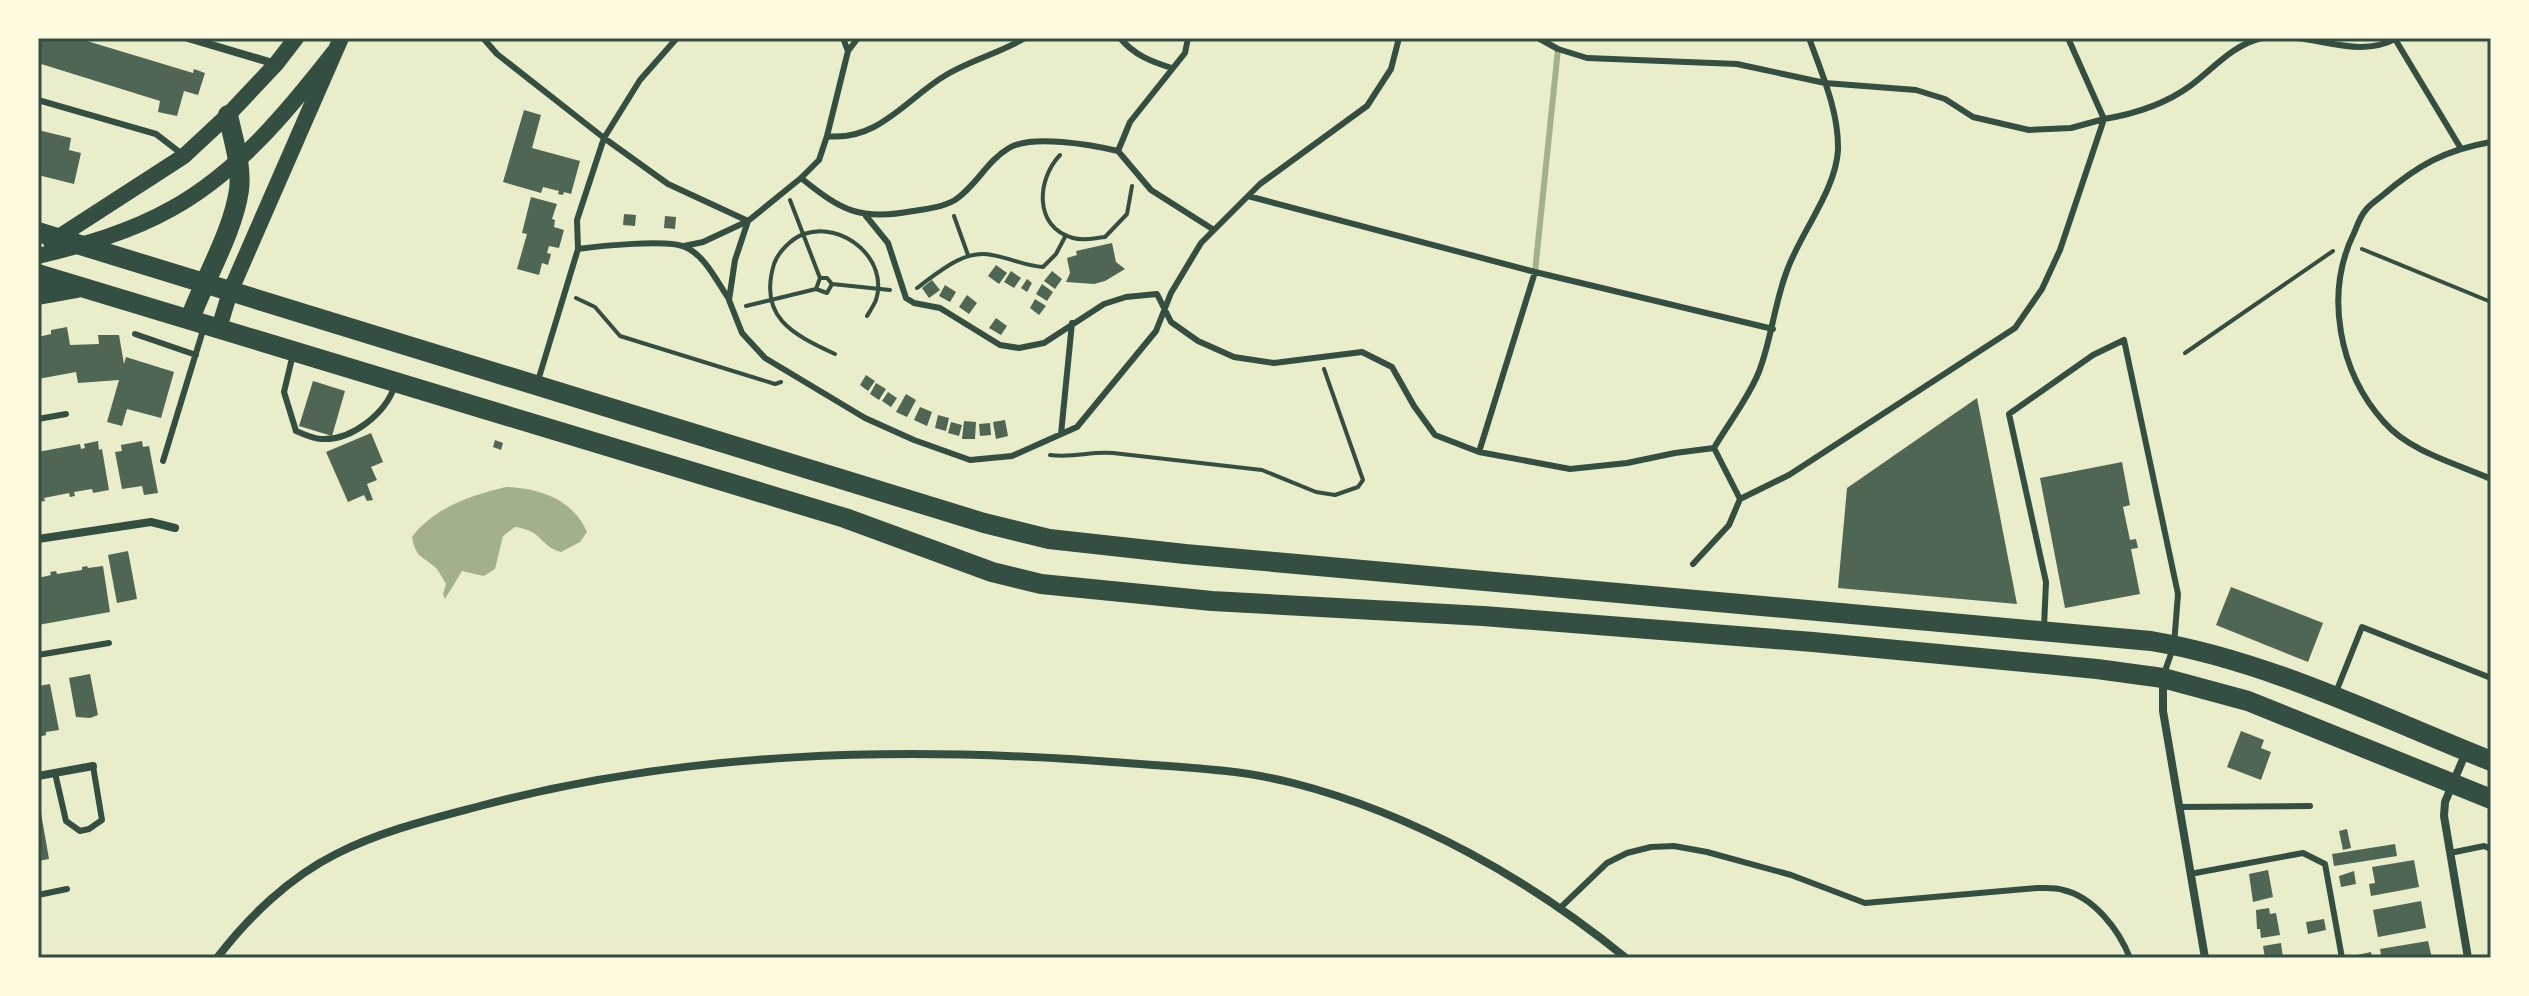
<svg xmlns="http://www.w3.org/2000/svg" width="2529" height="996" viewBox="0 0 2529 996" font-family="'Public Sans',sans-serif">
	<rect width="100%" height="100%" fill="#e9edc9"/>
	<!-- water -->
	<path fill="#a3b18a" d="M 506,487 C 538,488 573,499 587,532 L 580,542 L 561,552 C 539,546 544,531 515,527 L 503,536 L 495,569 L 484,576 L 462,571 L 445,599 L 443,594 L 446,584 C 443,579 439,571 435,567 C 421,555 416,558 412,537 C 433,508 472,495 506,487 Z"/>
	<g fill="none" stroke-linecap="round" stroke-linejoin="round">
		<!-- stream -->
		<path stroke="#a3b18a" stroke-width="6" d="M 1535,272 L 1558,49"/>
	</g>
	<!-- building -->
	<path fill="#4f6655" d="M 38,38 L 77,38 L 193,73 L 194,69 L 205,73 L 198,95 L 184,91 L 177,116 L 158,112 L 160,101 L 38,63 Z
		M 524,110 L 541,115 L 532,148 L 580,161 L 571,194 L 564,192 L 563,195 L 558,194 L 559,191 L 543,187 L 541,193 L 503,182 Z
		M 38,130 L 71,138 L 69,150 L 81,153 L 74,184 L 38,175 Z
		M 531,197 L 557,204 L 552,219 L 555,220 L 554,227 L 564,230 L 559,248 L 549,246 L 547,253 L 551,254 L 548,265 L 542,263 L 539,275 L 517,269 L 527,234 L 522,233 Z
		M 624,214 L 636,215 L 635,226 L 623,225 Z
		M 665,216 L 676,217 L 675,229 L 664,228 Z
		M 1112,243 L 1116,262 L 1125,269 L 1105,281 L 1094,284 L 1066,282 L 1070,273 L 1067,258 L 1077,255 L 1076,251 Z
		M 996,265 L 1007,273 L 999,284 L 988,276 Z
		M 1011,271 L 1021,278 L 1014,288 L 1004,282 Z
		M 1052,271 L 1062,279 L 1055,289 L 1044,281 Z
		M 1027,279 L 1032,283 L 1027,292 L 1021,288 Z
		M 932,280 L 940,290 L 929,298 L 922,288 Z
		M 1042,284 L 1053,292 L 1047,301 L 1036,294 Z
		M 945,285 L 956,292 L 950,302 L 939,296 Z
		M 967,295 L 977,303 L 969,314 L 959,307 Z
		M 1035,299 L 1046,306 L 1039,315 L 1030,308 Z
		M 996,318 L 1007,326 L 1001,335 L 989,328 Z
		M 67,327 L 70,345 L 99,344 L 98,335 L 119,335 L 124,364 L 126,357 L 174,372 L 161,418 L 127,409 L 122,426 L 107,422 L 119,380 L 78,383 L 76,372 L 38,379 L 38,337 L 51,334 L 51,330 Z
		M 866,375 L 875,381 L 868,391 L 860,385 Z
		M 313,381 L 345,391 L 332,436 L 299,426 Z
		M 876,383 L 886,389 L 879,400 L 870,394 Z
		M 888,392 L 897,398 L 891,407 L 882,401 Z
		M 906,394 L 916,400 L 907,417 L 896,412 Z
		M 1977,398 L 2017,604 L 1838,588 L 1847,488 Z
		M 920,407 L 932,412 L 927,426 L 914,420 Z
		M 938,415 L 949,418 L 946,431 L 935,428 Z
		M 1005,420 L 1008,436 L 996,439 L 993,422 Z
		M 964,421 L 976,422 L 975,439 L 962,439 Z
		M 951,422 L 962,425 L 959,436 L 948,433 Z
		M 990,423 L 991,435 L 980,436 L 979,424 Z
		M 371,433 L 383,462 L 371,467 L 377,480 L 367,484 L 373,500 L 367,501 L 364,495 L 348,502 L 326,452 Z
		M 495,440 L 503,443 L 501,450 L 493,447 Z
		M 98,441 L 99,450 L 102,449 L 109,490 L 93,493 L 92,489 L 74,492 L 75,496 L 70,497 L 69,493 L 44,498 L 45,501 L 39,502 L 38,452 L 80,444 L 81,449 L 85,448 L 84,444 Z
		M 142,441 L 143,447 L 149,446 L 158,493 L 144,495 L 142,486 L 122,489 L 115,452 L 122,451 L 121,445 Z
		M 2122,462 L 2130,505 L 2123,507 L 2130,540 L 2136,539 L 2138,548 L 2131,549 L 2140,594 L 2065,608 L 2040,478 Z
		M 128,551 L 137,599 L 117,603 L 108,555 Z
		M 87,566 L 88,568 L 103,566 L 110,612 L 38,625 L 38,578 L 51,575 L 50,572 L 56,571 L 57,574 L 82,570 L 82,567 Z
		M 2231,587 L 2323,623 L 2308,662 L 2216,625 Z
		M 90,674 L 98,715 L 90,718 L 76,717 L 69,678 Z
		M 50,684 L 59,730 L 46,732 L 46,735 L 39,737 L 38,686 Z
		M 2241,731 L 2264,740 L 2261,748 L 2271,752 L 2261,780 L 2227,767 Z
		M 41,813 L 49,859 L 38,861 L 38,814 Z
		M 2347,829 L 2351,848 L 2343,850 L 2339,831 Z
		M 2395,844 L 2397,856 L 2334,866 L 2332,854 Z
		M 2414,860 L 2419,887 L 2371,896 L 2369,884 L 2375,883 L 2372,867 Z
		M 2268,870 L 2273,897 L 2253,902 L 2249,874 Z
		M 2354,871 L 2356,884 L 2341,887 L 2339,876 Z
		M 2421,901 L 2426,928 L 2378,937 L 2373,910 Z
		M 2269,908 L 2270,914 L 2276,913 L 2280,935 L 2261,938 L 2260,929 L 2257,929 L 2256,910 Z
		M 2324,919 L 2326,930 L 2308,934 L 2306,922 Z
		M 2428,941 L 2432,958 L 2375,958 L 2381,955 L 2380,949 Z
		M 2281,943 L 2283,958 L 2265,958 L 2263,946 Z
		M 2371,952 L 2372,958 L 2348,958 L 2348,957 Z"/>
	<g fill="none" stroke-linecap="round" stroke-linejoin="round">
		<!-- path -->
		<path stroke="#344e41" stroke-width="4" d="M 1060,155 C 1037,179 1033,227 1073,238 C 1084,241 1095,238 1105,237 L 1127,214 L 1132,186
			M 790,200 L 820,278
			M 954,216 L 968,255
			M 2362,249 L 2491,302
			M 832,284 L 890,290
			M 917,288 C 939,272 964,249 992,255 C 1010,258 1025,266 1043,267 L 1056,254 L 1066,235
			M 576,298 L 595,307 L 620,336 L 775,384 L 781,382
			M 746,306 L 816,289 L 827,293 L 832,284 L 827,278 L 820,278 L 816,289
			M 2185,353 L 2333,251
			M 835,354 C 792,334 758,317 774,264 C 778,252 792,238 804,234 C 843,221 889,259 876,300 C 874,305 870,311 867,316
			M 1050,455 C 1075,458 1090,451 1113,453 L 1262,470 L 1316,492 L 1335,495 L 1358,487 L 1363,480 L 1324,369"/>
		<!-- service -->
		<path stroke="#344e41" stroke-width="6" d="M 483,38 L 497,54 L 604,138 L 668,184 L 748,221 L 735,260 L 729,300 L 742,333 L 765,358 L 865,418 L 914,440 L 970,460 L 1012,456 L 1077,427 L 1156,331 L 1171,293 L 1201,243 L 1260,184 L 1367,106 L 1391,69 L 1399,38
			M 843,38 L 848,51
			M 1120,38 C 1134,55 1152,62 1172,68
			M 1538,38 L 1558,49 L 1587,58 L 1737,64 L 1825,83 L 1916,90 L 1945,99 L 1973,117 L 2029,130 L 2071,128 L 2104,119 L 2068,38
			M 2297,38 C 2331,42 2365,56 2397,38
			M 2395,39 L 2460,147
			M 38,100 L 156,134 L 182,154
			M 827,136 C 878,142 907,98 946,75 C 971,60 1000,53 1025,38
			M 2491,142 C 2445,150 2418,165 2383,195 C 2377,200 2369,205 2365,211 C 2360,217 2357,226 2354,233 C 2324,294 2339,372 2384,422 C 2410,452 2455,463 2491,479
			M 1118,151 L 1130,122 L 1185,53 L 1188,38
			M 1118,151 L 1151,190 L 1214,230
			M 801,178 C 842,211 860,221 913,211 C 927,209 943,207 955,200 C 976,186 987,161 1009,148 C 1032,134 1092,145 1118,151
			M 1248,196 L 1535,272 L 1773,329
			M 866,216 L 888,243 L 906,298 L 914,303 L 940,308 L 1000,345 L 1019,348 L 1044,343 L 1104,304 L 1126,297 L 1157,294 L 1171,322 L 1198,341 L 1234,357 L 1274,363 L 1362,352 L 1392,367 L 1414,406 L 1435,435 L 1479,452 L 1570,469 L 1627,463 L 1675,453 L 1714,448
			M 684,246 L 703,242 L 748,221 L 801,178 L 819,160 L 827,136 L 848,51 L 858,38
			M 578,249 C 599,246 667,239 685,247 C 705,255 717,282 729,299
			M 135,334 L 196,355
			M 293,354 L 284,392 L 296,431 C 303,434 313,439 321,439 C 352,441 386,413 395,385
			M 537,384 L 578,249 L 577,220 L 604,138 L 640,80 L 677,38
			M 38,419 L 66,414
			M 1061,434 L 1072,323
			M 1714,448 C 1728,424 1747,400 1758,374 C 1772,340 1774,302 1788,268 C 1802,231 1836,189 1838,150 C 1839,112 1822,74 1809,38
			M 1479,452 L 1535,272
			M 163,461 L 204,327
			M 1740,499 L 1789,475 L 2015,328 L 2042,289 L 2060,250 L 2104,119 C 2134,114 2164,105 2190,86 C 2213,69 2232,45 2262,38
			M 1693,564 L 1729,525 L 1740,499 L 1714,448
			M 2044,627 L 2046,582 L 2009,414 L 2093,355 L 2124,340 L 2178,594 L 2174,645 L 2164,674
			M 38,655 L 109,643
			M 2336,692 L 2362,627 L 2491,678
			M 55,773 L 66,821 L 80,831 L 89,829 L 102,820 L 93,766
			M 2179,807 L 2310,806
			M 2450,853 L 2484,846 L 2491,849
			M 2190,874 L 2303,853 L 2325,864 L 2342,958
			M 38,895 L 67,889
			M 1559,909 L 1607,863 L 1627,853 L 1651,847 L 1674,846 L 1707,852 L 1791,875 L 1865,903 L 2037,888 C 2045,888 2055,887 2063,890 C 2094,897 2119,930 2130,958"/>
		<!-- minor -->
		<path stroke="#344e41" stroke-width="8" d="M 188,38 L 276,64
			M 38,539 L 151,522 L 175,528
			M 2163,678 L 2163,711 L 2205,958
			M 2466,752 L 2445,802 L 2444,816 L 2468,958
			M 38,776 L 93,766
			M 217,958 C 248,917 290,877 336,854 C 381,831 431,819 480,806 C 686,751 900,746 1112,762 C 1172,767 1235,768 1293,783 C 1414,814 1529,879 1626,958"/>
		<!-- secondary -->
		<path stroke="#344e41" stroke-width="16" d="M 51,242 L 184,156 L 228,115 L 276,64 L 296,38
			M 38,256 C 84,245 130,232 171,209 C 238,172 288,111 334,52
			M 219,328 L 230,292 L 341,38"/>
		<!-- primary -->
		<path stroke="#344e41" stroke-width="20" d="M 38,232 L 984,523 L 1049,539 L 1185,554 L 2151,641 C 2269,661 2380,717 2491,761
			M 38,274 L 845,518 L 992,572 L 1041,584 L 1212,601 L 1483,616 L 1813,642 L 2097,669 L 2163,678 L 2248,701 L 2491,799
			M 38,295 L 77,288
			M 190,319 C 205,278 233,232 239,190 C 242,165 233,139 228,115"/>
	</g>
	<!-- border -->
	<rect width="2529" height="996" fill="none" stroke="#fefae0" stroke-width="80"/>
	<rect x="40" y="40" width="2449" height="916" fill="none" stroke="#344e41" stroke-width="3"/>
</svg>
